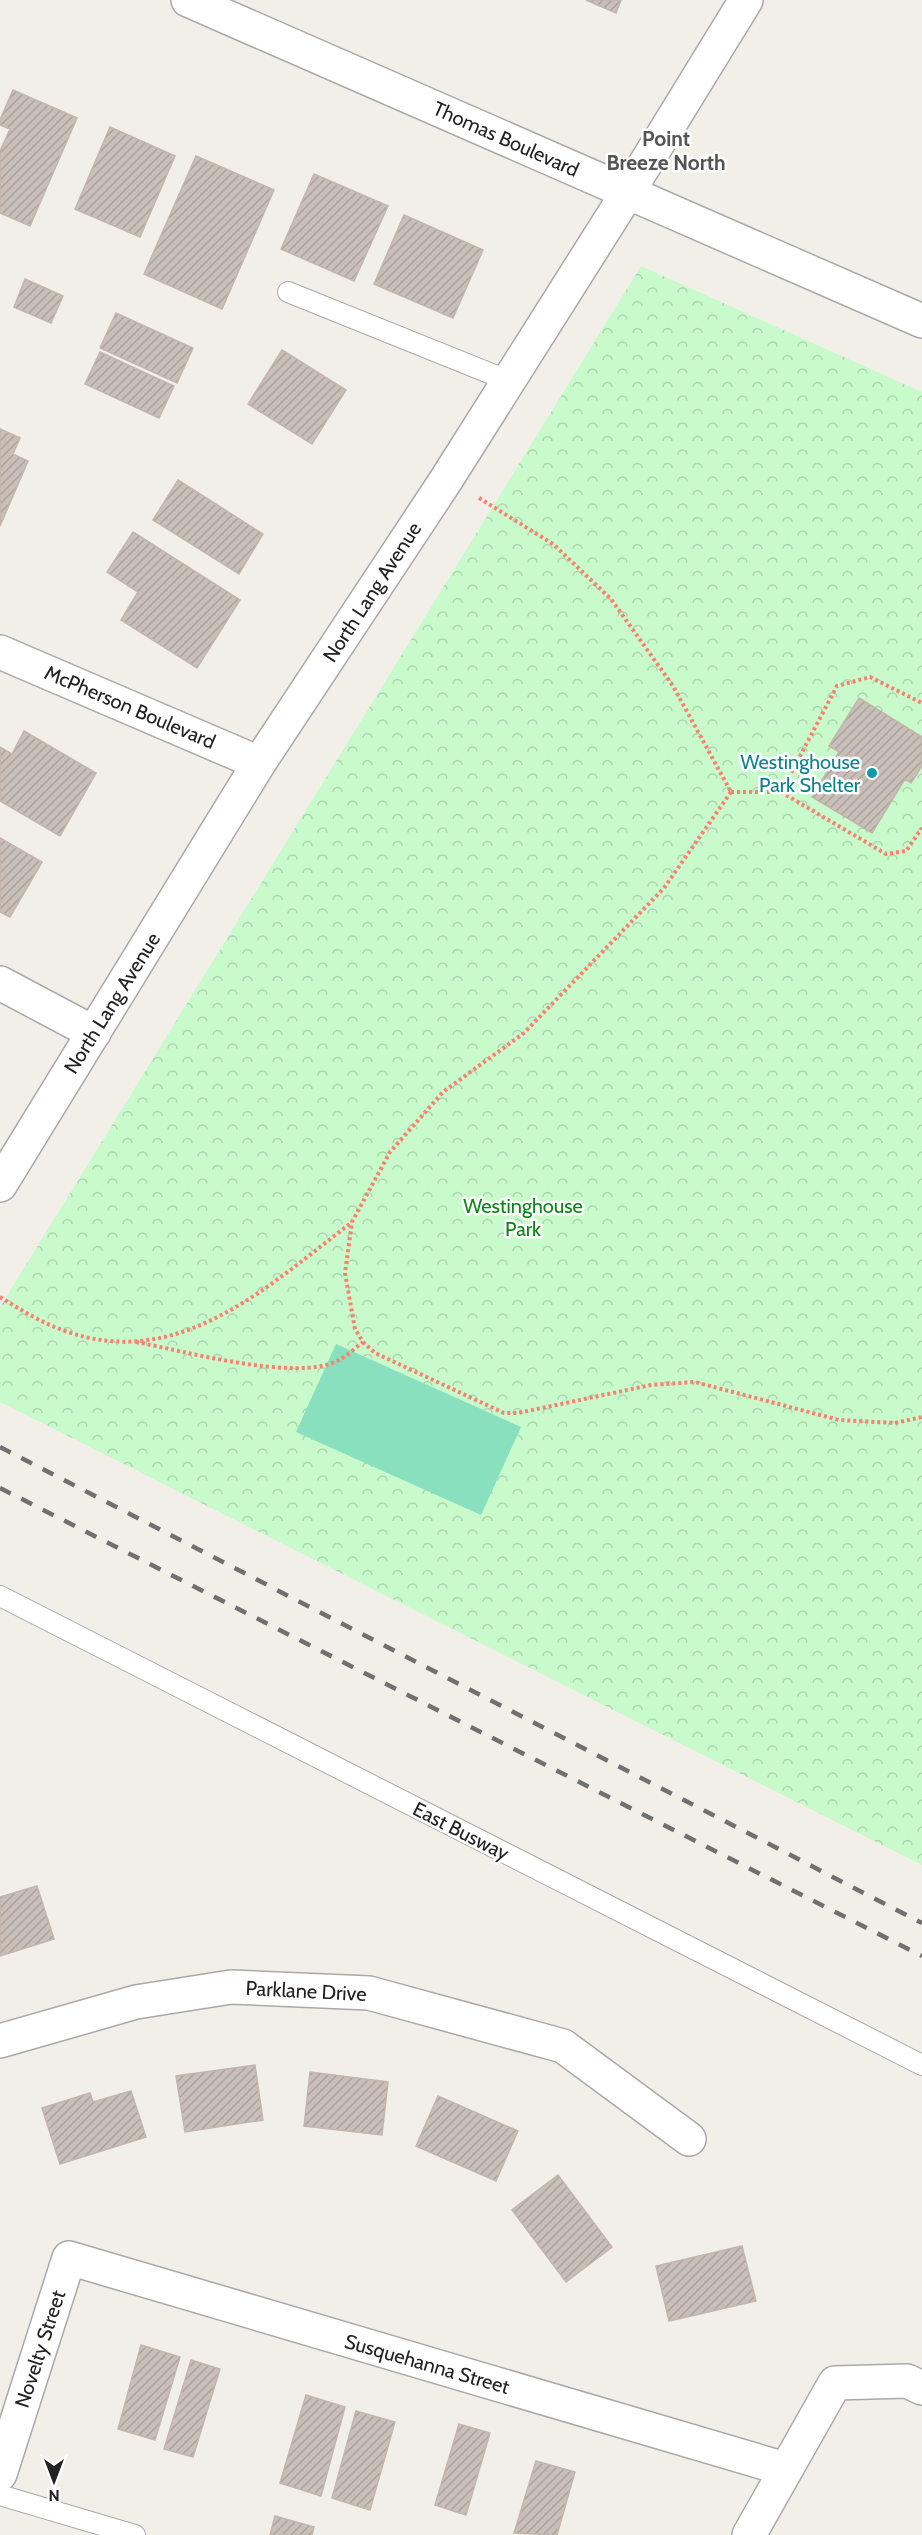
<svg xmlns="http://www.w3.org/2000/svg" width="922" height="2535" viewBox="0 0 922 2535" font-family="Cabin,sans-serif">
	<defs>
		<pattern id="park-crowns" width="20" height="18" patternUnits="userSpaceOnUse" patternTransform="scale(1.5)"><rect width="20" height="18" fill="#c8facc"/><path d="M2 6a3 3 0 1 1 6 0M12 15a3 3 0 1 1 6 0" fill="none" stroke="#acd6af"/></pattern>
		<pattern id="building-hatch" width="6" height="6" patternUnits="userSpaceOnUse" patternTransform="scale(1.5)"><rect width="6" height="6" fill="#c7bfb8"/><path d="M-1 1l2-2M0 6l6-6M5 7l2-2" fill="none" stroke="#aba49e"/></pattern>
	</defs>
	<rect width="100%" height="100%" fill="#f2efe9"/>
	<!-- park -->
	<path fill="url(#park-crowns)" d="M 641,266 L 922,392 L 922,1865 L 0,1402 L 0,1307 Z"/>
	<!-- pitch -->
	<path fill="#88e0be" d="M 336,1344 L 521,1427 L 481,1515 L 296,1432 Z"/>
	<!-- building -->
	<path fill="url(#building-hatch)" stroke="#c4b6ab" stroke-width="1.5" d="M 586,0 L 621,0 L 616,13 Z
		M 13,90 L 77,118 L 30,226 L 0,213 L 0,151 L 10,129 L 0,125 L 0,120 Z
		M 110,127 L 175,156 L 140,237 L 75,209 Z
		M 196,156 L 274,190 L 222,309 L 144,274 Z
		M 314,174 L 388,206 L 354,281 L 281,249 Z
		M 404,215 L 483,250 L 453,318 L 374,284 Z
		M 25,279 L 63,296 L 51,323 L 14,307 Z
		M 116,313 L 193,348 L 177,383 L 100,348 Z
		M 282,350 L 346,390 L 312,444 L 248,404 Z
		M 100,352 L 174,386 L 159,418 L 85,384 Z
		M 0,429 L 20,438 L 13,454 L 28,461 L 0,526 Z
		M 178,480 L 263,534 L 239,574 L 153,520 Z
		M 133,532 L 240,600 L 197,668 L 121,620 L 138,592 L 107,572 Z
		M 859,698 L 922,737 L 922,766 L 911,783 L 905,779 L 872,833 L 812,797 L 839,752 L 829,746 Z
		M 24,731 L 96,773 L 60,836 L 0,801 L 0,747 L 12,754 Z
		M 0,838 L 42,862 L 10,917 L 0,912 Z
		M 37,1886 L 54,1939 L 0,1956 L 0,1897 Z
		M 255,2065 L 263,2120 L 185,2132 L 176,2076 Z
		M 310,2072 L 388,2082 L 382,2135 L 304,2126 Z
		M 131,2091 L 146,2137 L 60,2164 L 42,2108 L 90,2093 L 93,2102 Z
		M 438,2096 L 518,2131 L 496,2181 L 416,2146 Z
		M 558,2175 L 612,2247 L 566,2282 L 512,2210 Z
		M 742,2246 L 756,2301 L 669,2321 L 656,2266 Z
		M 141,2345 L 180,2357 L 155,2440 L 118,2429 Z
		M 191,2360 L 220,2369 L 193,2457 L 164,2449 Z
		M 306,2395 L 345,2407 L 321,2496 L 280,2483 Z
		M 356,2411 L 395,2422 L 370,2510 L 332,2498 Z
		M 459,2424 L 490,2433 L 466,2515 L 435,2505 Z
		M 536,2461 L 575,2472 L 557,2535 L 514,2533 Z
		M 275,2516 L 314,2527 L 312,2535 L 270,2535 Z"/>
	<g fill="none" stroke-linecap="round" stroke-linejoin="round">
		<!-- lane casing -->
		<g stroke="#a9a9a9" stroke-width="22">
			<path id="lane" d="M 288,292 L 509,381
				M 0,1596 L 922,2065
				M 0,2495 L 135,2535"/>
		</g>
		<!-- street casing -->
		<g stroke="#a9a9a9" stroke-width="36">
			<path id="street" d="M 188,0 L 922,321
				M 0,652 L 259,763
				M 0,983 L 94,1033
				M 0,1185 L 259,763 L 446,480 L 628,192 L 746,0
				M 0,2041 L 136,2002 L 231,1987 L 369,1993 L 563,2046 L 689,2139
				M 0,2474 L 69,2258 L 785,2469
				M 749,2535 L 835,2383 L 907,2381 L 922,2388"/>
		</g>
		<!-- path -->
		<path stroke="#fa8072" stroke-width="4" stroke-dasharray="3 3" stroke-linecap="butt" d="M 479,498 L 553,544 L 611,599 L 673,686 L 731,792
			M 731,792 L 664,888 L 524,1033 L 443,1092 L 390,1152 L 352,1222 L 345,1273 L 355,1329 L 363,1342 L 375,1353 L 504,1413 L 518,1413 L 651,1385 L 695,1382 L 839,1420 L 895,1423 L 922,1417
			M 731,792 L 781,792 L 837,686 L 870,677 L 922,703
			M 781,792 L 886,854 L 906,851 L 922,828
			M 0,1297 C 21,1310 42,1323 65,1331 C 179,1372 268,1286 351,1223
			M 136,1342 C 184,1351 295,1382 337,1361 C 346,1357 355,1348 363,1342"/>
		<!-- lane -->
		<use href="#lane" stroke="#fff" stroke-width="20"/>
		<!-- street -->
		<use href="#street" stroke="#fff" stroke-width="33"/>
		<!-- rail -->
		<path stroke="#707070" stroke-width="4.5" stroke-dasharray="12 12" stroke-linecap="butt" d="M 0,1447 L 922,1923
			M 0,1488 L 922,1956"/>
	</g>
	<!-- markers -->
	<circle fill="#0f9aa8" stroke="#fff" stroke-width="2" cx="872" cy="773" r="6"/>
	<g text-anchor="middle" stroke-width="5" stroke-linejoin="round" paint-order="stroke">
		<!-- street labels -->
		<g font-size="20" fill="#222" stroke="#fff">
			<text transform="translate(506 139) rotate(24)" y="7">Thomas Boulevard</text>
			<text transform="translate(372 592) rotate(-57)" y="7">North Lang Avenue</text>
			<text transform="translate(130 707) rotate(23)" y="7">McPherson Boulevard</text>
			<text transform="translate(112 1003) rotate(-58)" y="7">North Lang Avenue</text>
			<text transform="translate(461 1831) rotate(27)" y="7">East Busway</text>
			<text transform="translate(306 1991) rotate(3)" y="7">Parklane Drive</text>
			<text transform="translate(40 2349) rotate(-72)" y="7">Novelty Street</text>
			<text transform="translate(427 2364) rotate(16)" y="7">Susquehanna Street</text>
		</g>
		<!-- culture labels -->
		<g font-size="20" fill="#0d838f" stroke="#fff" text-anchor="end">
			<text x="860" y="769">Westinghouse<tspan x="860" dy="23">Park Shelter</tspan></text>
		</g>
		<!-- park labels -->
		<g font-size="20" fill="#0c8416" stroke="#fff">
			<text x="523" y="1213">Westinghouse<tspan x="523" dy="23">Park</tspan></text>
		</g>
		<!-- neighbourhood labels -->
		<g font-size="21" font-weight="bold" fill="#555" stroke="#fff">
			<text x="666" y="146">Point<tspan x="666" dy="24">Breeze North</tspan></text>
		</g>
	</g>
	<!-- north arrow -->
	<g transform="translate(54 2481) rotate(180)" stroke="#ffffff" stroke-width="4.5" paint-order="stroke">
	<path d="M0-4.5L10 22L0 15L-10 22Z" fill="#222222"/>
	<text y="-9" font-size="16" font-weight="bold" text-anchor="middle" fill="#222222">N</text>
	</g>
</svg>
